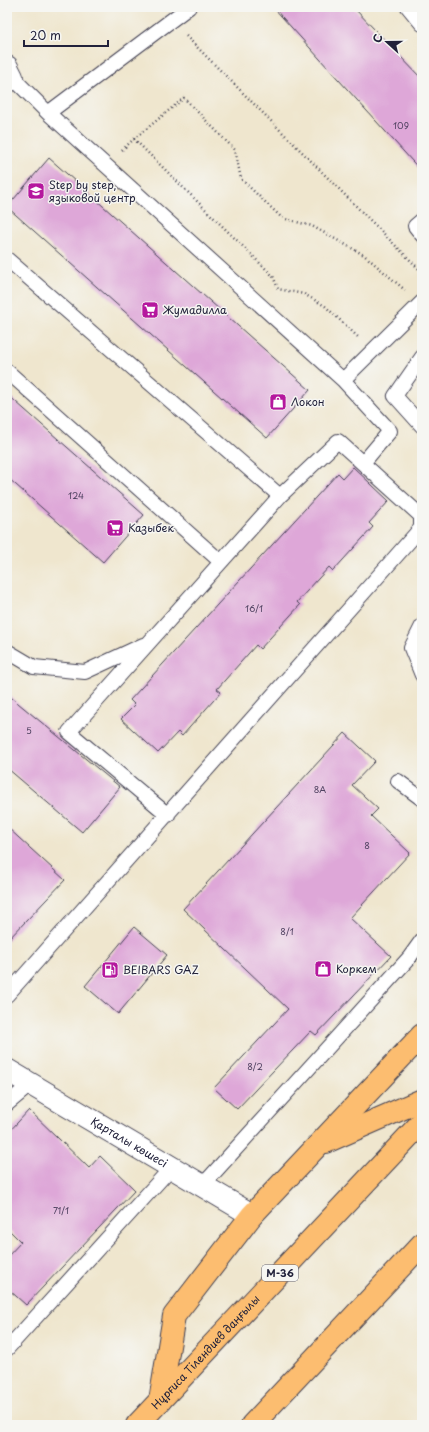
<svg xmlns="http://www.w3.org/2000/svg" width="429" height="1432" viewBox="0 0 429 1432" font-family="'Playpen Sans',sans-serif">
	<rect width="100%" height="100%" fill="#f6f6f2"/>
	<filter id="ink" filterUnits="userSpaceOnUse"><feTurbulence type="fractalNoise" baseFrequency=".025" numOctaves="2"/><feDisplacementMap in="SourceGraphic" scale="8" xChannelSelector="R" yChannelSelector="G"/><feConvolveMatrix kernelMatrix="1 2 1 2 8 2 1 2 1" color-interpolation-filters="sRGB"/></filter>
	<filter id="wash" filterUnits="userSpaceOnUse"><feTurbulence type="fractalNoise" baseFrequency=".012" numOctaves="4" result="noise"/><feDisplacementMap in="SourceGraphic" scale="16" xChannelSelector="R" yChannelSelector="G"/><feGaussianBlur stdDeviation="0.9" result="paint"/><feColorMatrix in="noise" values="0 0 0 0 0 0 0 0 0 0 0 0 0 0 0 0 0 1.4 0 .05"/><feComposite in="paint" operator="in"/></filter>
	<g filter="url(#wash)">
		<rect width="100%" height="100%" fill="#efe6ce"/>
		<g id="blocks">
			<!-- building -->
			<path fill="#dea7d8" d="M 273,7 L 353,7 L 422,79 L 422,172 Z
				M 49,158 L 310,390 L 267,438 L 7,207 Z
				M 7,394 L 144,515 L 103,562 L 7,477 Z
				M 353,467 L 389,501 L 369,523 L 373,527 L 333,571 L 329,567 L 297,602 L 300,605 L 260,649 L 256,645 L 217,689 L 221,692 L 182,736 L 178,732 L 158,753 L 121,719 L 135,705 L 130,700 L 338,473 L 343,478 Z
				M 7,694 L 120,787 L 82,832 L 7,768 Z
				M 345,733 L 375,761 L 352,785 L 378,809 L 371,816 L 410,853 L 350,918 L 391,956 L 316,1035 L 311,1031 L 237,1109 L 214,1088 L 288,1009 L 183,909 Z
				M 7,827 L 65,880 L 7,941 Z
				M 134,927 L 167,955 L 118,1014 L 85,986 Z
				M 29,1110 L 89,1168 L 100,1156 L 135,1190 L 26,1305 L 7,1288 L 7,1257 L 21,1242 L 7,1228 L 7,1134 Z"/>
		</g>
	</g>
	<g filter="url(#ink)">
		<use href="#blocks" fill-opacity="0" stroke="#413f51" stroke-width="1"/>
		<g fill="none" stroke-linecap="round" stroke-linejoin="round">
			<!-- lane casing -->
			<g stroke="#413f51" stroke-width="16">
				<path id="lane" d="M 408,7 L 422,24
					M 12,77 L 48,113 L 343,380 L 422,302
					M 48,113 L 189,7
					M 422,220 L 415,226 L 422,235
					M 7,259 L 280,496 L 69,732 L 168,815
					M 422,357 L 395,396 L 422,426
					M 7,371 L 221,562
					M 343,380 L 390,431 L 363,463
					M 422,626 L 411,648 L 422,675
					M 7,651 L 34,667 L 85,672 L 143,645
					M 398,781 L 422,799
					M 7,995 L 421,528 L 421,516 L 338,441 L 280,496
					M 7,1104 L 31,1084
					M 202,1186 L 409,958 L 422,940
					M 7,1349 L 171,1168"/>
			</g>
			<!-- street casing -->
			<g stroke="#413f51" stroke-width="24">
				<g id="street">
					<path d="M 7,67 L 12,77 L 7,82"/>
					<path id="s1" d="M 7,1070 L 252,1215"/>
				</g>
			</g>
			<!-- primary casing -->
			<g stroke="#413f51" stroke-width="24">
				<g id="primary">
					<path d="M 326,1142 L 422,1100"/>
					<path d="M 160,1401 L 174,1316 L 252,1215 L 422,1035"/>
					<path id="s2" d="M 137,1425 L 422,1122"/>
					<path d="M 252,1425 L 422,1244"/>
				</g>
			</g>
			<!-- path -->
			<path stroke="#413f51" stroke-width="2.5" stroke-dasharray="1 3" stroke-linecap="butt" d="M 186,36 L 422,272
				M 134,139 L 184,98 L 235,150 L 241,179 L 282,218 L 312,226 L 364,255 L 405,290
				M 122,150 L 134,139 L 273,276 L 278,289 L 304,294 L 325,306 L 358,337"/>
			<!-- lane -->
			<use href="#lane" stroke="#fff" stroke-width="14"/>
			<!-- street -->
			<use href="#street" stroke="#fff" stroke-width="22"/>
			<!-- primary -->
			<use href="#primary" stroke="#fcbd6f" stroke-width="22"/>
		</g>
	</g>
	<!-- icons -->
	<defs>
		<g id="school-square" transform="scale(0.9)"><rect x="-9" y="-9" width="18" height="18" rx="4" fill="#b5179e" stroke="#f6f6f2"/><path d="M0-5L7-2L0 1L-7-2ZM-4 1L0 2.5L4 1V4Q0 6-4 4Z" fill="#fff"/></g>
		<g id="supermarket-square" transform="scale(0.9)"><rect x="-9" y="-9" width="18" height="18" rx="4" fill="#b5179e" stroke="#f6f6f2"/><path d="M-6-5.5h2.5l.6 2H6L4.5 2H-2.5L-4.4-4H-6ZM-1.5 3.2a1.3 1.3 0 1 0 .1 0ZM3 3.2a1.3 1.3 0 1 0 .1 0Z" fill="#fff"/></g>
		<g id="shop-square" transform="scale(0.9)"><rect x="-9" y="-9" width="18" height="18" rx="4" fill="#b5179e" stroke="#f6f6f2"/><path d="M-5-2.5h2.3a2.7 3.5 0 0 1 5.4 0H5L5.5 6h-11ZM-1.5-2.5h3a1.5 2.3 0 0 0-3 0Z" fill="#fff"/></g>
		<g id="fuel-square" transform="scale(0.9)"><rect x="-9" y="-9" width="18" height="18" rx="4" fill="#b5179e" stroke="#f6f6f2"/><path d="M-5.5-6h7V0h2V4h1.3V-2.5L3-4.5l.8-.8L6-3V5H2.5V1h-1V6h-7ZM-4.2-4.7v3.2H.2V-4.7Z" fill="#fff"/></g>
	</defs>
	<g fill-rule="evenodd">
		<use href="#school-square" x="36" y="191"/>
		<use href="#supermarket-square" x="150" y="310"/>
		<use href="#shop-square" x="278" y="402"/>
		<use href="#supermarket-square" x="115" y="528"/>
		<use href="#shop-square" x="323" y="969"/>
		<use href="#fuel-square" x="110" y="970"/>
	</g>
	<g text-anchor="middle" stroke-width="3" stroke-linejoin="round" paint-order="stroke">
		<!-- number labels -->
		<g font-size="9" fill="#514362">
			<text x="401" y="129">109</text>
			<text x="76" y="499">124</text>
			<text x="254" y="612">16/1</text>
			<text x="29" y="734">5</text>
			<text x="320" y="793">8А</text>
			<text x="367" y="849">8</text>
			<text x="287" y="935">8/1</text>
			<text x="255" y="1070">8/2</text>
			<text x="61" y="1214">71/1</text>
		</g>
		<!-- shield labels -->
		<rect fill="#f6f6f2" stroke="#626272" stroke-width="1" x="262" y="1265" width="36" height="16" rx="3"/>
		<g font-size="10" font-weight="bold" fill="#22223b">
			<text x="280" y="1277">M-36</text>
		</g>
		<!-- poi labels -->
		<g font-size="11" fill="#22223b" stroke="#f6f6f2" text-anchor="start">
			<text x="49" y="189">Step by step,<tspan x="49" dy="13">языковой центр</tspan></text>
			<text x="163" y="314">Жумадилла</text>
			<text x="291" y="406">Локон</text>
			<text x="128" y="532">Казыбек</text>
			<text x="336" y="973">Коркем</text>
			<text x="123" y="974">BEIBARS GAZ</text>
		</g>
		<!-- street labels -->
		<g font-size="11" fill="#22223b" stroke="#f6f6f2">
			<text dy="4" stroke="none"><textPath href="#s1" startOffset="142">Қарталы көшесі</textPath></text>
			<text dy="4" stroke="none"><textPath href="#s2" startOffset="100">Нұрғиса Тілендиев даңғылы</textPath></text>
		</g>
	</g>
	<!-- margin -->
	<rect width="429" height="1432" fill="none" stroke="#f6f6f2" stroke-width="24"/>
	<!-- north arrow -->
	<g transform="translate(387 42) rotate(291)" stroke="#f6f6f2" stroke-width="3" paint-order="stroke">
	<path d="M0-3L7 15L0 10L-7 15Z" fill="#22223b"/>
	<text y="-6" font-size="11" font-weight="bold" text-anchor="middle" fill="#22223b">С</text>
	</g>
	<!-- scale -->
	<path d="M24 40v6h84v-6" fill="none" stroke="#22223b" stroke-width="2"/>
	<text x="30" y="40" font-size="12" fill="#22223b" stroke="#f6f6f2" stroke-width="3" paint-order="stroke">20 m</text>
</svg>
